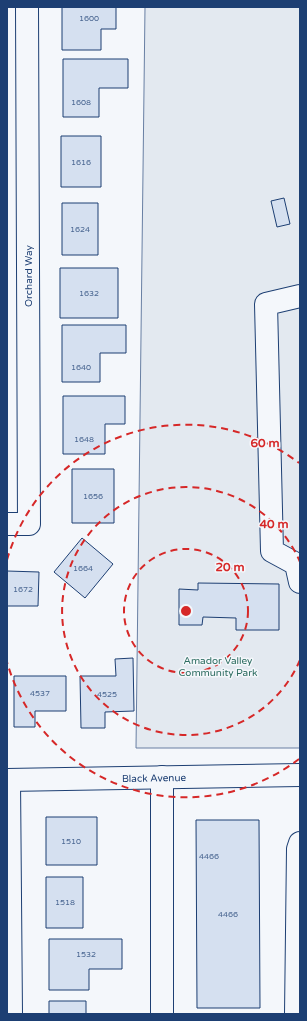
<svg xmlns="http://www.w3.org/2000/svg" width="307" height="1021" viewBox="0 0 307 1021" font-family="'Varela Round',sans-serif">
	<rect width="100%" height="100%" fill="#f4f7fb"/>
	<!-- green -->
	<path fill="#e3e9f0" stroke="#687fa3" d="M 145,7 L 300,7 L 300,748 L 136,748 Z"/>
	<!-- building -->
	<path fill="#d5e0f0" stroke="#1d3f73" d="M 62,7 L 116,7 L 116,29 L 101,29 L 101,50 L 62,50 Z
		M 63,59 L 128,59 L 128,88 L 99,88 L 99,117 L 63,117 Z
		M 61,136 L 101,136 L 101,187 L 61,187 Z
		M 284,198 L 290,224 L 277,227 L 271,201 Z
		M 62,203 L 98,203 L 98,255 L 62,255 Z
		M 60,268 L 118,268 L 118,318 L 60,318 Z
		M 62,325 L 126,325 L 126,353 L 100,353 L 100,382 L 62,382 Z
		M 63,396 L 125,396 L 125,424 L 105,424 L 105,454 L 63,454 Z
		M 72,469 L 114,469 L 114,523 L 72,523 Z
		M 82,538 L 113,564 L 85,598 L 54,572 Z
		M 7,571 L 39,572 L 38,606 L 7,606 Z
		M 198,583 L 279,584 L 279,630 L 236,630 L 236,618 L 203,617 L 202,625 L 179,625 L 179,589 L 198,590 Z
		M 133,658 L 134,711 L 105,712 L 105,728 L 81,728 L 80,676 L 116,676 L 115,659 Z
		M 14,676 L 66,676 L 66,711 L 35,711 L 35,727 L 14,727 Z
		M 46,817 L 97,817 L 97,865 L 46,865 Z
		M 196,820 L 259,820 L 260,1008 L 197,1008 Z
		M 46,877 L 83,877 L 83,928 L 46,928 Z
		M 49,939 L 122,939 L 122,969 L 89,969 L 89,990 L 49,990 Z
		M 49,1001 L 86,1001 L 86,1014 L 49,1014 Z"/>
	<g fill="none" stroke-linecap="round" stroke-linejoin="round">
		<!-- minor casing -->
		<g stroke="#1d3f73" stroke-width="24">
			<g id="minor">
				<path d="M 300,296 L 266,304 L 272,551 L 296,564 L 300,582"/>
				<path d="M 7,524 L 29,524 L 27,7"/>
				<path id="s1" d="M 7,780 L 300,775"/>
				<path d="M 9,780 L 11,1014"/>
				<path d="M 162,1014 L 162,777"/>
				<path d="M 296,1014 L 298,849 L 300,843"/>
			</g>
		</g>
		<!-- minor -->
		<use href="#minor" stroke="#f4f7fb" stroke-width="22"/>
	</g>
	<!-- distance rings -->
	<g fill="none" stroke="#d62828" stroke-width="2" stroke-dasharray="7 5">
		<circle cx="186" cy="611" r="62"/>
		<path d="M300 660A124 124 0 1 1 300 562"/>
		<path d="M299 759A186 186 0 0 1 7 662M7 560A186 186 0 0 1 299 463"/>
	</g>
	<g text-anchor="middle" stroke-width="3" stroke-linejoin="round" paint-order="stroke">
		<!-- number labels -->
		<g font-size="8" fill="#4b6792">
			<text x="89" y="21">1600</text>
			<text x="81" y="105">1608</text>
			<text x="81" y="165">1616</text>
			<text x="80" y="232">1624</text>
			<text x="89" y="296">1632</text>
			<text x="81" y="370">1640</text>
			<text x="84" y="442">1648</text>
			<text x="93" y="499">1656</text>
			<text x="83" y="571">1664</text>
			<text x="23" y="592">1672</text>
			<text x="40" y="696">4537</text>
			<text x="107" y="697">4525</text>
			<text x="71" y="844">1510</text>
			<text x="209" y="859">4466</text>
			<text x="65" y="905">1518</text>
			<text x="228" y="917">4466</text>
			<text x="86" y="957">1532</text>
		</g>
		<!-- street labels -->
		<g font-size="10" fill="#1d3f73" stroke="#f4f7fb">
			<text transform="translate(28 276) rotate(-90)" y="4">Orchard Way</text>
			<text dy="4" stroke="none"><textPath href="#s1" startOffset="147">Black Avenue</textPath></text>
		</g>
		<!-- park labels -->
		<g font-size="10" fill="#2c6c60" stroke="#f4f7fb">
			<text x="218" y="664">Amador Valley<tspan x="218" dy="12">Community Park</tspan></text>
		</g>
	</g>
	<circle cx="186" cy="611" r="6" fill="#d62828" stroke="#f4f7fb" stroke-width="2"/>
	<g font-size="12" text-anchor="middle" font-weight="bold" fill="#d62828" stroke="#f4f7fb" stroke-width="3" stroke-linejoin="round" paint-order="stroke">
		<text x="265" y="447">60 m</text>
		<text x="274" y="528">40 m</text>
		<text x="230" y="571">20 m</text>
	</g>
	<!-- border -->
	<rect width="307" height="1021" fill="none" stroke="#1d3f73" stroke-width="16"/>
</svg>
